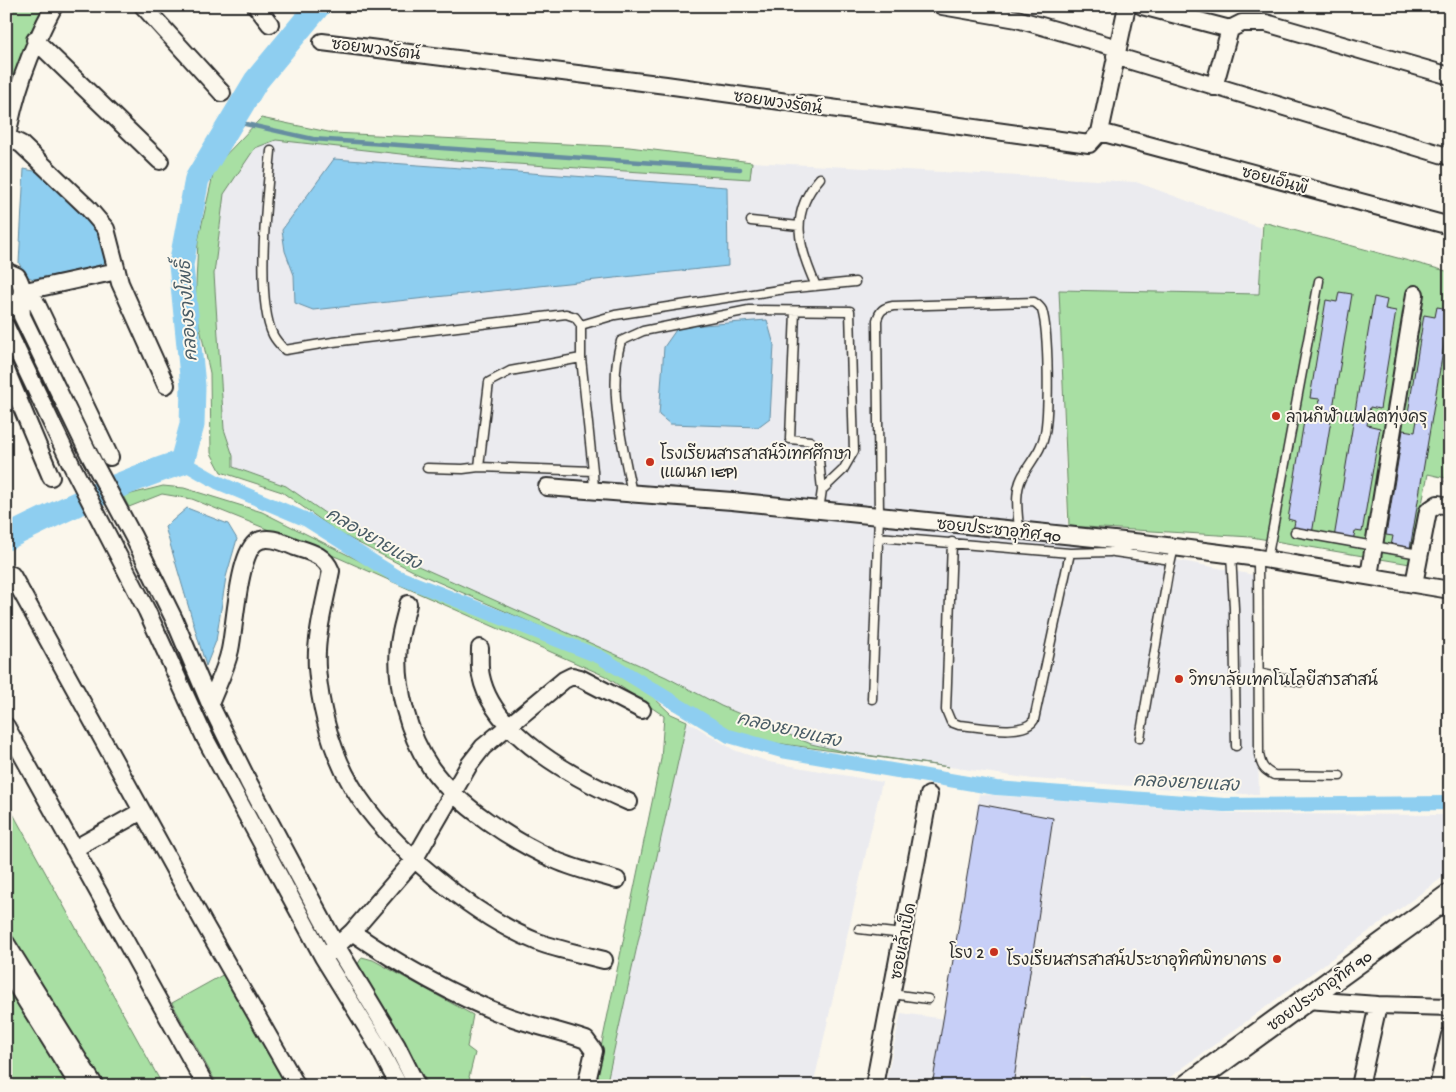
<svg xmlns="http://www.w3.org/2000/svg" width="1456" height="1092" viewBox="0 0 1456 1092" font-family="'Gochi Hand','Playpen Sans Thai',sans-serif">
	<rect width="100%" height="100%" fill="#fbf7ec"/>
	<filter id="ink" filterUnits="userSpaceOnUse"><feTurbulence type="fractalNoise" baseFrequency=".02" numOctaves="2"/><feDisplacementMap in="SourceGraphic" scale="10" xChannelSelector="R" yChannelSelector="G"/><feConvolveMatrix kernelMatrix="1 2 1 2 8 2 1 2 1" color-interpolation-filters="sRGB"/></filter>
	<g filter="url(#ink)">
		<!-- built -->
		<path fill="#ebebef" d="M 276,140 L 454,160 L 750,179 L 752,162 L 1136,182 L 1261,228 L 1259,294 L 1059,290 L 1068,542 L 1131,551 L 1254,575 L 1259,795 L 1033,779 L 846,752 L 812,745 L 721,706 L 666,677 L 369,544 L 286,486 L 233,467 L 233,456 L 224,429 L 214,274 L 224,193 L 255,147 Z
			M 687,721 L 734,750 L 769,762 L 882,782 L 813,1086 L 606,1086 Z
			M 979,794 L 1243,814 L 1450,815 L 1450,872 L 1158,1086 L 1111,1086 L 1111,1082 L 1080,1076 L 1079,1086 L 885,1086 L 901,1013 L 945,1019 Z"/>
		<!-- green -->
		<path fill="#a8dfa3" stroke="#6a8567" d="M 6,6 L 46,6 L 22,56 L 6,96 Z
			M 261,118 L 333,133 L 629,147 L 752,162 L 750,179 L 454,160 L 276,140 L 255,148 L 224,194 L 214,274 L 224,429 L 233,456 L 233,467 L 286,486 L 369,544 L 666,677 L 721,706 L 811,744 L 846,752 L 949,767 L 754,740 L 730,730 L 594,650 L 415,572 L 339,533 L 282,492 L 221,472 L 211,453 L 210,373 L 195,306 L 198,241 L 215,166 Z
			M 1263,222 L 1450,272 L 1450,479 L 1428,474 L 1410,564 L 1251,537 L 1069,526 L 1059,290 L 1259,294 Z
			M 163,486 L 184,488 L 262,512 L 374,568 L 609,666 L 651,695 L 671,714 L 687,721 L 606,1086 L 593,1086 L 661,759 L 664,716 L 605,676 L 339,558 L 192,499 L 162,494 L 129,507 L 123,496 Z
			M 6,801 L 163,1086 L 104,1086 L 6,928 Z
			M 362,957 L 373,960 L 473,1015 L 467,1047 L 475,1053 L 469,1077 L 477,1086 L 429,1086 L 358,964 Z
			M 226,973 L 287,1084 L 284,1086 L 218,1086 L 172,1003 Z
			M 6,986 L 68,1086 L 6,1086 Z"/>
		<!-- water -->
		<path fill="#8ecef0" stroke="#668da1" d="M 334,159 L 727,187 L 728,266 L 313,310 L 295,303 L 294,275 L 285,251 L 282,230 Z
			M 24,169 L 39,172 L 99,232 L 108,251 L 103,266 L 34,279 L 25,276 L 19,263 Z
			M 767,320 L 774,345 L 770,418 L 758,427 L 670,424 L 659,415 L 664,347 L 678,327 Z
			M 187,508 L 228,524 L 237,539 L 226,577 L 216,641 L 206,666 L 165,527 Z"/>
		<g fill="none" stroke-linecap="round" stroke-linejoin="round">
			<!-- stream -->
			<path stroke="#668da1" stroke-width="4.5" d="M 232,121 L 313,139 L 740,169"/>
			<!-- canal -->
			<path stroke="#8ecef0" stroke-width="14" d="M 182,462 L 217,482 L 307,520 L 396,576 L 600,657 L 729,736 L 782,751 L 996,788 L 1224,805 L 1450,803"/>
			<!-- river -->
			<path stroke="#8ecef0" stroke-width="25" d="M 6,538 C 64,509 121,482 182,462 L 192,425 L 193,386 L 181,265 L 197,179 L 256,81 L 318,6"/>
		</g>
		<!-- building -->
		<path fill="#c7cff7" stroke="#2b2b2b" d="M 1339,292 L 1352,294 L 1312,534 L 1293,531 L 1295,521 L 1288,519 L 1305,415 L 1317,417 L 1320,399 L 1310,398 L 1326,300 L 1337,302 Z
			M 1374,297 L 1387,300 L 1385,309 L 1396,311 L 1380,409 L 1370,407 L 1367,425 L 1380,428 L 1362,532 L 1355,531 L 1353,541 L 1334,538 Z
			M 1437,307 L 1450,309 L 1410,549 L 1391,546 L 1393,536 L 1386,535 L 1403,430 L 1415,432 L 1418,414 L 1408,413 L 1424,315 L 1435,317 Z
			M 1450,455 L 1450,483 L 1445,482 Z
			M 979,804 L 1053,818 L 1013,1086 L 932,1086 Z"/>
		<g fill="none" stroke-linecap="round" stroke-linejoin="round">
			<!-- lane casing -->
			<g stroke="#2b2b2b" stroke-width="11">
				<path id="lane" d="M 271,151 C 267,193 255,299 273,335 C 276,341 281,346 285,350 L 333,342 L 566,314 L 575,317 L 581,325 L 581,358 L 593,471 L 479,467 L 489,382 L 510,371 L 581,358
					M 751,221 L 799,226
					M 816,286 C 799,247 788,214 820,178
					M 795,311 L 790,439 L 810,441 L 818,450 L 822,490
					M 581,325 L 615,315 L 785,289 L 855,282
					M 427,468 L 463,469 L 479,467
					M 593,471 L 594,492
					M 632,494 C 623,445 607,390 621,341 L 643,331 L 749,310 L 850,311 L 854,451 L 843,470 L 822,490 L 819,510
					M 1295,532 L 1419,554
					M 879,537 L 1070,553
					M 952,542 L 946,710 L 951,722 L 959,725 C 977,726 1023,737 1034,720 L 1070,553 L 1110,552 L 1132,546
					M 1114,552 L 1171,560
					M 1231,554 L 1234,608 L 1236,746
					M 1258,558 L 1259,754 C 1261,765 1263,770 1274,775 L 1340,776
					M 1267,560 L 1319,281
					M 1259,673 L 1300,682
					M 872,699 L 879,516 L 877,320 C 880,310 883,308 893,306 L 1034,302 C 1037,304 1040,306 1042,310 C 1049,332 1049,410 1045,433 C 1042,450 1030,462 1022,477 C 1014,493 1018,513 1019,530
					M 1140,738 L 1168,574 L 1174,547
					M 859,929 L 903,934
					M 892,994 L 928,999"/>
			</g>
			<!-- street casing -->
			<g stroke="#2b2b2b" stroke-width="20">
				<path id="street" d="M 143,6 L 222,93
					M 256,6 L 270,24
					M 942,6 L 1017,19 L 1118,48
					M 1142,6 L 1230,29 L 1214,87
					M 1230,29 L 1242,23 L 1266,23 L 1450,76
					M 35,40 L 160,161
					M 322,42 L 666,85 L 1089,144 L 1100,132 L 1127,6
					M 1115,56 L 1450,157
					M 1100,132 L 1450,226
					M 7,137 L 21,144 L 88,208 L 106,229 L 120,283 L 166,385
					M 6,143 C 14,93 30,50 54,6
					M 6,271 L 17,276 C 26,290 22,304 6,309
					M 22,289 L 30,290 L 117,271
					M 30,290 L 110,457
					M 21,299 L 22,316 L 89,454 L 133,536 L 174,619 L 210,704 L 249,783 L 337,947 L 397,1046 L 417,1086
					M 6,327 L 73,468 L 147,611 L 205,738 L 323,957 L 378,1046 L 399,1086
					M 6,370 L 51,477
					M 547,487 L 732,501 L 1143,543 L 1258,558 L 1450,590
					M 12,575 L 206,927 L 297,1086
					M 1369,576 L 1415,294
					M 1414,584 L 1428,511 L 1438,504 L 1450,506
					M 408,604 C 405,618 400,632 399,645 C 395,686 408,735 431,768 C 458,806 513,841 555,860 C 575,869 597,874 617,880
					M 480,648 C 480,657 479,667 481,676 C 493,736 578,780 629,802
					M 210,704 C 217,686 226,669 230,650 C 235,627 238,558 255,543 C 266,534 283,542 295,547 C 310,552 325,555 331,571 C 325,602 315,636 317,668 C 325,764 363,818 436,878 C 467,904 500,927 538,942 C 559,950 582,954 604,960
					M 6,726 L 206,1086
					M 74,849 L 142,811
					M 352,932 C 400,965 448,993 502,1014 C 529,1025 558,1030 586,1040 L 594,1051 L 586,1086
					M 6,943 L 95,1086
					M 329,953 L 352,932 L 414,860 L 469,765 L 483,747 L 564,680 L 572,676 L 580,678 L 642,710
					M 6,969 L 79,1086
					M 1306,1000 L 1378,1005 L 1450,1007
					M 874,1086 L 929,795
					M 1360,1086 L 1378,1005
					M 1438,1086 L 1450,1035"/>
			</g>
			<!-- secondary casing -->
			<g stroke="#2b2b2b" stroke-width="26">
				<path id="secondary" d="M 1187,1086 L 1450,895"/>
			</g>
			<!-- lane -->
			<use href="#lane" stroke="#fbf7ec" stroke-width="8"/>
			<!-- street -->
			<use href="#street" stroke="#fbf7ec" stroke-width="16"/>
			<!-- secondary -->
			<use href="#secondary" stroke="#fbf7ec" stroke-width="22"/>
		</g>
	</g>
	<!-- markers -->
	<g fill="#c8321e" stroke="#fbf7ec" stroke-width="2">
		<circle cx="1276" cy="416" r="5"/>
		<circle cx="650" cy="462" r="5"/>
		<circle cx="1179" cy="679" r="5"/>
		<circle cx="994" cy="952" r="5"/>
		<circle cx="1277" cy="959" r="5"/>
	</g>
	<g text-anchor="middle" stroke-width="4" stroke-linejoin="round" paint-order="stroke">
		<!-- street labels -->
		<g font-size="16" fill="#2b2b2b" stroke="#fbf7ec">
			<text transform="translate(376 48) rotate(7)" y="6">ซอยพวงรัตน์</text>
			<text transform="translate(778 101) rotate(8)" y="6">ซอยพวงรัตน์</text>
			<text transform="translate(1275 179) rotate(15)" y="6">ซอยเอ็นพี</text>
			<text transform="translate(999 529) rotate(6)" y="6">ซอยประชาอุทิศ 90</text>
			<text transform="translate(902 941) rotate(-79)" y="6">ซอยเล้าเป็ด</text>
			<text transform="translate(1319 990) rotate(-36)" y="6">ซอยประชาอุทิศ 90</text>
		</g>
		<!-- poi labels -->
		<g font-size="16" fill="#2b2b2b" stroke="#fbf7ec" text-anchor="start">
			<text x="1286" y="422">ลานกีฬาแฟลตทุ่งครุ</text>
			<text x="660" y="459">โรงเรียนสารสาสน์วิเทศศึกษา<tspan x="660" dy="18">(แผนก IEP)</tspan></text>
			<text x="1189" y="685">วิทยาลัยเทคโนโลยีสารสาสน์</text>
			<text x="984" y="958" text-anchor="end">โรง 2</text>
			<text x="1267" y="965" text-anchor="end">โรงเรียนสารสาสน์ประชาอุทิศพิทยาคาร</text>
		</g>
		<!-- water labels -->
		<g font-size="18" font-style="italic" fill="#495c66" stroke="#fbf7ec">
			<text transform="translate(187 311) rotate(-94)" y="6">คลองรางโพธิ์</text>
			<text transform="translate(374 538) rotate(30)" y="6">คลองยายแสง</text>
			<text transform="translate(789 729) rotate(13)" y="6">คลองยายแสง</text>
			<text transform="translate(1186 782) rotate(3)" y="6">คลองยายแสง</text>
		</g>
	</g>
	<!-- margin -->
	<rect width="1456" height="1092" fill="none" stroke="#fbf7ec" stroke-width="25"/>
	<rect x="12" y="12" width="1431" height="1067" fill="none" stroke="#2b2b2b" stroke-width="2" filter="url(#ink)"/>
</svg>
